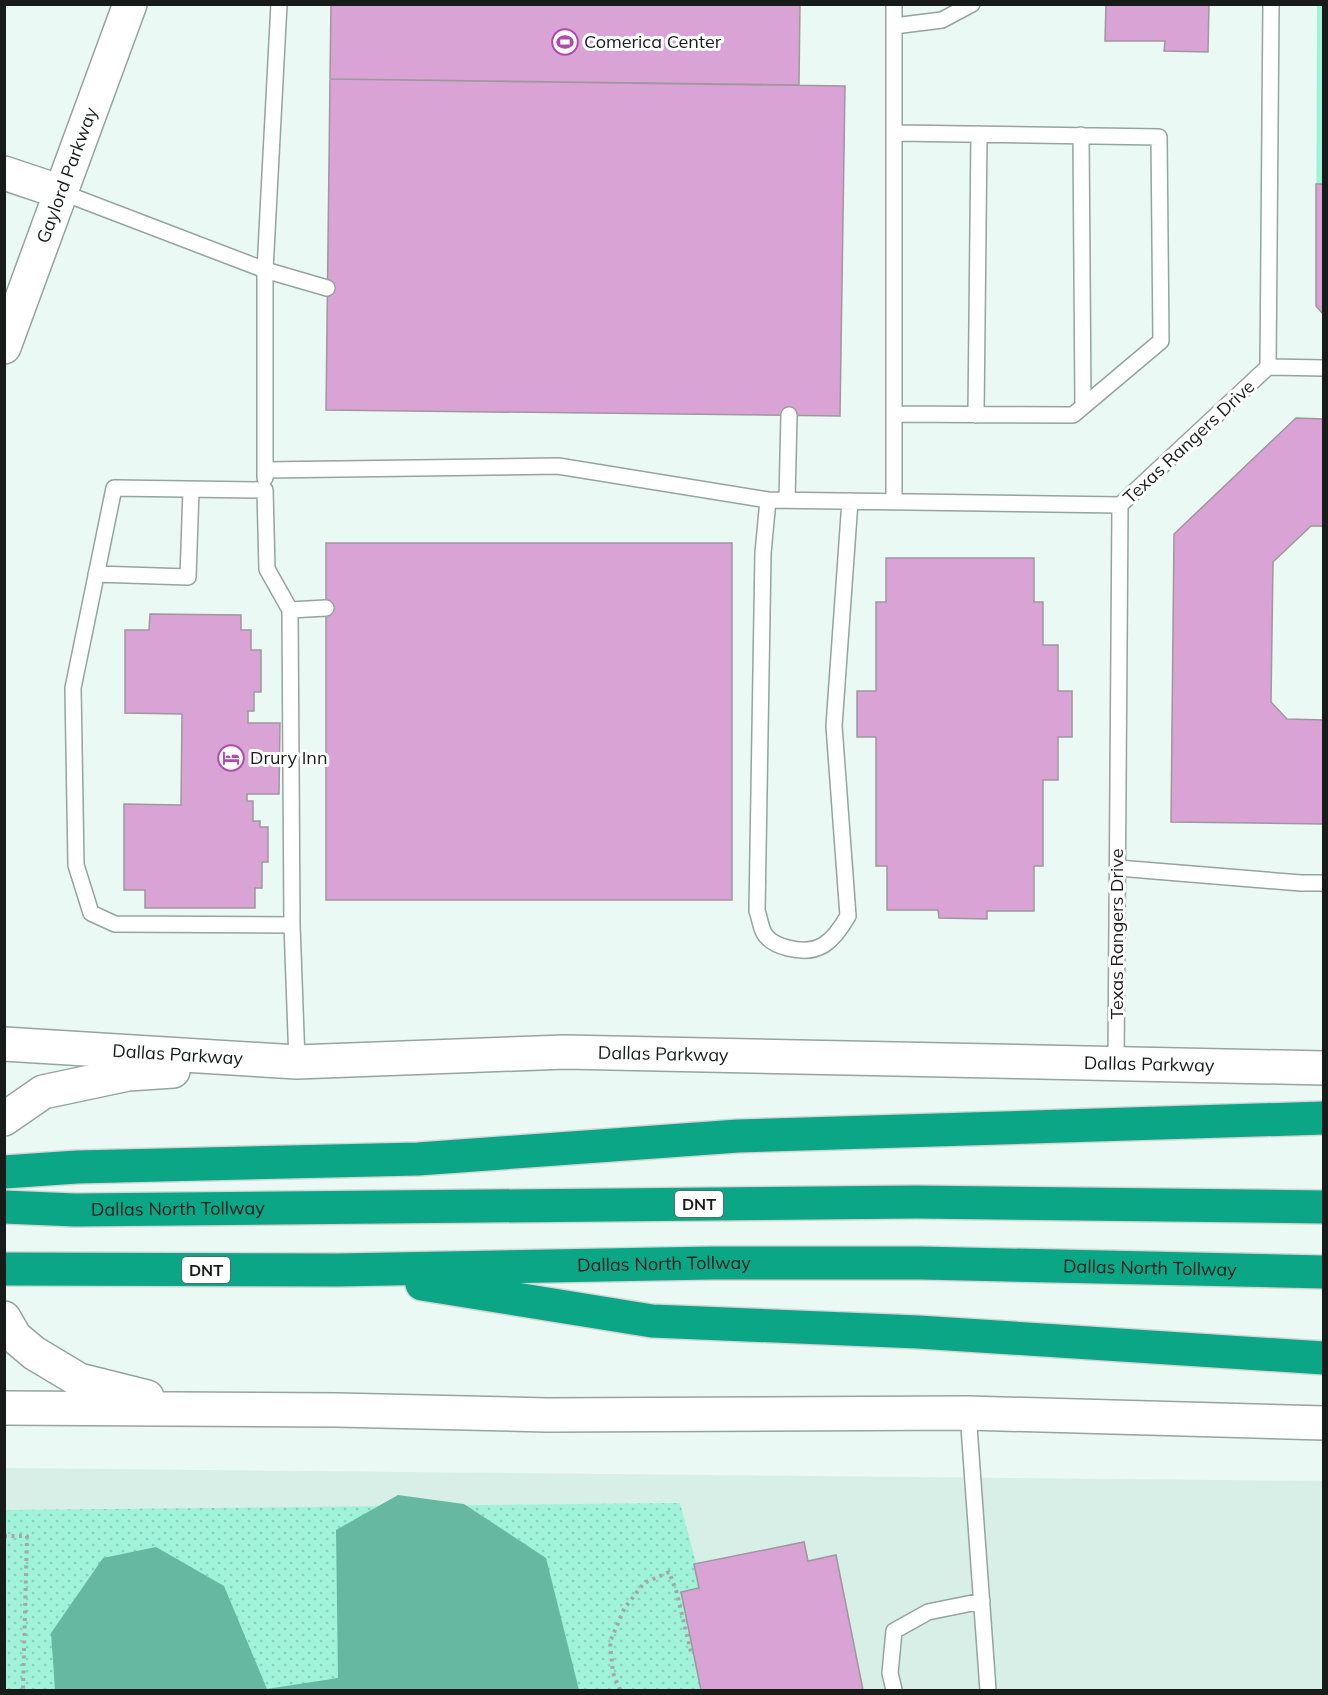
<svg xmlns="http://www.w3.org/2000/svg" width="1328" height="1695" viewBox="0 0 1328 1695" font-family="Mulish,sans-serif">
	<defs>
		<pattern id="park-dots" width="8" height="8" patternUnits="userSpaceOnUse" patternTransform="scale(1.5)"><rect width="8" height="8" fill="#a0f2d9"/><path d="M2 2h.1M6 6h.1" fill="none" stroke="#89cfba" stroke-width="1.8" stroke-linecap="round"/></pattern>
	</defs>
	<rect width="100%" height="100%" fill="#ebf9f4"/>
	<!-- built -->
	<path fill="#d8efe7" d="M 5,1468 L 1323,1481 L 1323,1690 L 5,1690 Z"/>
	<!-- park -->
	<path fill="url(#park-dots)" d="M 680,1503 L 695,1559 L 719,1690 L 5,1690 L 4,1510 Z"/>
	<!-- garden -->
	<path fill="#a0f2d9" d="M 1323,4 L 1323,315 L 1316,306 L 1317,5 Z"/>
	<!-- water -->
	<path fill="#66b9a0" d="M 398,1495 L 464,1504 L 546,1558 L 579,1690 L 55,1690 L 51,1633 L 103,1558 L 156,1547 L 224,1586 L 267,1689 L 338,1678 L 336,1530 Z"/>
	<!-- building -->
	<path fill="#d9a4d5" stroke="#9f969e" stroke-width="1.5" d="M 331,4 L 800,4 L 799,85 L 330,79 Z
		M 1106,4 L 1209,4 L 1208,52 L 1164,51 L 1165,41 L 1105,41 Z
		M 330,79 L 845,86 L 840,416 L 326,410 Z
		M 1316,184 L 1324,184 L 1324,315 L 1316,306 Z
		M 1296,418 L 1324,419 L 1324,526 L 1311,526 L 1273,562 L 1271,702 L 1287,719 L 1324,720 L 1324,824 L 1171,822 L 1174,534 Z
		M 326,543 L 732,543 L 732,900 L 326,900 Z
		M 886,558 L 1034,558 L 1034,602 L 1043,602 L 1043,645 L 1058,645 L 1058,691 L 1072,691 L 1072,737 L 1058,737 L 1058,780 L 1043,780 L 1043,866 L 1034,866 L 1034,911 L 987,911 L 987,919 L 939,918 L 938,910 L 887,910 L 887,866 L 876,866 L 876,737 L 857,737 L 857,691 L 876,691 L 876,602 L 886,602 Z
		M 150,614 L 241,615 L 241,630 L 251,630 L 251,650 L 261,650 L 261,692 L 254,692 L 254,711 L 248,711 L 248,723 L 280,723 L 279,794 L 247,794 L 247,801 L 253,801 L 253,821 L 260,821 L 260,827 L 268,827 L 268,862 L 262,862 L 262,888 L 255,888 L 255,908 L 145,908 L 145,890 L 124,890 L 124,804 L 181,805 L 182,714 L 125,713 L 125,630 L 149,630 Z
		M 804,1542 L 808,1561 L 836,1555 L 863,1690 L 701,1690 L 681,1592 L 699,1588 L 694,1564 Z"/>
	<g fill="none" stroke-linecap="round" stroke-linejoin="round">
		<!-- service casing -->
		<g stroke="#96a39f" stroke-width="18">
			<path id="service" d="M 894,4 L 894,501
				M 894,26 L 942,20 L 972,4
				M 1081,135 L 1083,406
				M 61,192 L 265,270 L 327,288
				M 1268,367 L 1324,368
				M 894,414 L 1073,415 L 1161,341 L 1159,137 L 895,133
				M 976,415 L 979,134
				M 265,470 L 558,466 L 768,500 L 1120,505
				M 265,478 L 265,270 L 279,4
				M 768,500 L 763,553 L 757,911 C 760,918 761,932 767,937 C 772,943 780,946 788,948 C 819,956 833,942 848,916 L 834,726 L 850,501
				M 787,500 L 789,415
				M 96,574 L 188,577 L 191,490
				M 290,610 L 326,608
				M 1118,868 L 1301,883 L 1324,883
				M 292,925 L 115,924 L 91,913 L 76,865 L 73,688 L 114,488 L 265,490 L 267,569 L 290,610 L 292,925 L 297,1062
				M 1116,1064 L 1120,505 L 1268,367 L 1271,4
				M 968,1413 L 988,1690
				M 894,1690 L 890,1673 L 894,1631 L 928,1612 L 982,1601"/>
		</g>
		<!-- tertiary casing -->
		<g stroke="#96a39f" stroke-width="36">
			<g id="tertiary">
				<path d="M 4,173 L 61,192"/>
				<path id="s1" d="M 4,347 L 130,4"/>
			</g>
		</g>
		<!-- secondary casing -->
		<g stroke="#96a39f" stroke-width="36">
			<g id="secondary">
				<path id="s2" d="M 4,1044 L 297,1062 L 565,1052 L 1324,1068"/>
				<path d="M 4,1119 L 43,1092 L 128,1074 L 173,1071"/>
				<path d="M 4,1318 L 15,1337 L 34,1353 L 79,1380 L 147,1397"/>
				<path d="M 4,1408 L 337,1410 L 547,1415 L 968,1413 L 1324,1423"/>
			</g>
		</g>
		<!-- motorway casing -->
		<g stroke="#d5d6d6" stroke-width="36">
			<g id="motorway">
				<path d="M 4,1172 L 77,1167 L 418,1159 L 738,1136 L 1324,1118"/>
				<path id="s3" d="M 4,1207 L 75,1210 L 916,1202 L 1324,1207"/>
				<path id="s4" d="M 4,1269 L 338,1270 L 712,1263 L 921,1263 L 1324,1272"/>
				<path d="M 422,1284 L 652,1321 L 918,1332 L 1324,1358"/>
			</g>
		</g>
		<!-- path -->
		<path stroke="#a0aba7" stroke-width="4" stroke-dasharray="3 4.5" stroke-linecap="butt" d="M 4,1536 L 27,1536 L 23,1690
			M 620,1690 L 613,1673 L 610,1642 L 624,1609 L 644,1583 L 669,1572 L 676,1590 L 691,1652"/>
		<!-- service -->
		<use href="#service" stroke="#fff" stroke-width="15"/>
		<!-- tertiary -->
		<use href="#tertiary" stroke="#fff" stroke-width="33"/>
		<!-- secondary -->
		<use href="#secondary" stroke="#fff" stroke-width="33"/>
		<!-- motorway -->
		<use href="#motorway" stroke="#0aa686" stroke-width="33"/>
	</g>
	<!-- icons -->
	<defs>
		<g id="stadium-ring" transform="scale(1.35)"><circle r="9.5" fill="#fff" stroke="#b04aae" stroke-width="1.5"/><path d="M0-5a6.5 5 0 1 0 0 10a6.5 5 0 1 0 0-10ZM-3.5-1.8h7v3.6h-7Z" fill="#b04aae"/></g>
		<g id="hotel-ring" transform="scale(1.35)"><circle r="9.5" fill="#fff" stroke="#b04aae" stroke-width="1.5"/><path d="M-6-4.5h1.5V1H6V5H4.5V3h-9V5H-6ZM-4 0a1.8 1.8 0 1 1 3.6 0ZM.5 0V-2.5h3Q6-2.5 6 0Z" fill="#b04aae"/></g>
	</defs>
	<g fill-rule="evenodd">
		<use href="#stadium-ring" x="565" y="42"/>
		<use href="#hotel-ring" x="231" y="758"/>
	</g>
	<g text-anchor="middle" stroke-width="6" stroke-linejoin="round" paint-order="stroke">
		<!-- shield labels -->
		<g fill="#fff" stroke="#5d605f" stroke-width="1.5">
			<rect x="675" y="1191" width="48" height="26" rx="4.5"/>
			<rect x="182" y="1257" width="48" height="26" rx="4.5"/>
		</g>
		<g font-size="16" font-weight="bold" fill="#171c1b">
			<text x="699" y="1210">DNT</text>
			<text x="206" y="1276">DNT</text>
		</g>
		<!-- poi labels -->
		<g font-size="18" fill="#171c1b" stroke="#fff" text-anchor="start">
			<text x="584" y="48">Comerica Center</text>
			<text x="250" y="764">Drury Inn</text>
		</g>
		<!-- street labels -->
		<g font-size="18" fill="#171c1b" stroke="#fff">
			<text dy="6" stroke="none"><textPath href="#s1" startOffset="183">Gaylord Parkway</textPath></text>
			<text transform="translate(1189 442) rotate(-43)" y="6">Texas Rangers Drive</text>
			<text transform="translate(1117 934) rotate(-90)" y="6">Texas Rangers Drive</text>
			<text dy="6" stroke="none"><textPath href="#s2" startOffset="660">Dallas Parkway</textPath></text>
			<text dy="6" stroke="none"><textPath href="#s2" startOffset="174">Dallas Parkway</textPath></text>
			<text dy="6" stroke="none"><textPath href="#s2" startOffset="1146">Dallas Parkway</textPath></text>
			<text dy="6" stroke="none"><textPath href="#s3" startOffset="174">Dallas North Tollway</textPath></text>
			<text dy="6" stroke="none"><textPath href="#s4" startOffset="660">Dallas North Tollway</textPath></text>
			<text dy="6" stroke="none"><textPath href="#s4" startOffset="1146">Dallas North Tollway</textPath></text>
		</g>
	</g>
	<!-- border -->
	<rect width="1328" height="1695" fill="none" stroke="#171c1b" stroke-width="12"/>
</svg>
